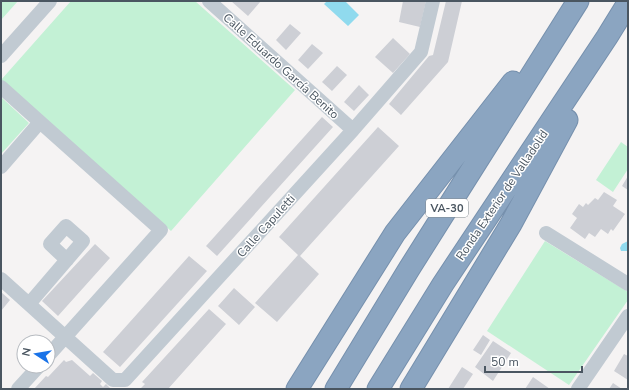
<svg xmlns="http://www.w3.org/2000/svg" width="629" height="390" viewBox="0 0 629 390" font-family="'Nunito Sans',sans-serif">
	<rect width="100%" height="100%" fill="#f5f3f3"/>
	<!-- green -->
	<path fill="#c3f1d5" d="M 1,1 L 18,1 L 1,20 Z
		M 71,1 L 195,1 L 295,90 L 171,231 L 1,80 Z
		M 1,97 L 29,123 L 1,154 Z
		M 621,142 L 628,147 L 628,169 L 613,192 L 596,180 Z
		M 545,241 L 628,292 L 628,300 L 569,385 L 487,331 Z"/>
	<!-- water -->
	<path fill="#90daee" d="M 327,1 L 345,1 L 359,15 L 348,26 L 324,4 Z
		M 628,241 L 628,251 L 621,251 L 620,248 L 622,244 Z"/>
	<!-- building -->
	<path fill="#cdcfd5" d="M 231,1 L 261,1 L 248,16 Z
		M 403,1 L 426,1 L 420,27 L 399,22 Z
		M 446,1 L 462,1 L 448,62 L 401,115 L 389,104 L 429,56 L 433,55 Z
		M 290,24 L 301,33 L 286,50 L 276,40 Z
		M 393,38 L 410,54 L 393,73 L 375,57 Z
		M 312,44 L 323,53 L 308,69 L 298,60 Z
		M 337,66 L 347,75 L 332,91 L 322,82 Z
		M 359,85 L 369,95 L 354,111 L 344,102 Z
		M 322,117 L 333,127 L 217,256 L 206,246 Z
		M 378,127 L 399,146 L 300,256 L 319,274 L 277,322 L 255,303 L 298,255 L 279,237 Z
		M 628,176 L 628,190 L 622,186 Z
		M 604,192 L 617,200 L 613,206 L 625,214 L 613,231 L 611,229 L 608,234 L 601,229 L 595,237 L 589,233 L 585,239 L 570,228 L 577,218 L 572,214 L 579,204 L 583,207 L 586,203 L 588,205 L 595,198 L 598,200 Z
		M 95,244 L 110,258 L 58,316 L 42,301 Z
		M 189,256 L 207,271 L 120,367 L 103,352 Z
		M 234,288 L 255,307 L 239,325 L 218,306 Z
		M 1,292 L 10,300 L 1,311 Z
		M 209,309 L 226,324 L 168,389 L 140,389 L 145,384 L 142,382 Z
		M 483,335 L 490,340 L 481,355 L 473,350 Z
		M 493,341 L 511,353 L 493,381 L 475,367 Z
		M 624,354 L 628,356 L 628,380 L 614,371 Z
		M 64,360 L 66,362 L 72,360 L 90,376 L 93,373 L 102,381 L 100,384 L 103,387 L 106,384 L 111,389 L 34,389 L 46,376 L 48,377 Z
		M 462,367 L 473,374 L 463,389 L 448,389 Z
		M 533,377 L 550,389 L 525,389 Z
		M 613,383 L 622,389 L 609,389 Z"/>
	<g fill="none" stroke-linecap="round" stroke-linejoin="round">
		<!-- highway casing -->
		<g stroke="#7690ad" stroke-width="23">
			<path id="highway" d="M 297,389 L 395,233 L 513,82
				M 336,389 L 409,269 L 578,1
				M 378,389 L 443,284 L 607,37 L 628,3
				M 411,389 L 511,224 L 567,120"/>
		</g>
		<!-- minor -->
		<path stroke="#c1cad2" stroke-width="14" d="M 209,1 L 353,130
			M 1,56 L 50,1
			M 1,87 L 40,122
			M 1,167 L 40,122 L 161,230 L 48,356
			M 546,233 L 628,284
			M 1,279 L 113,380 L 125,380 L 353,130 L 421,52 L 433,1
			M 29,304 L 83,241 L 66,226 L 50,244 L 67,260
			M 18,389 L 39,366
			M 578,389 L 628,316"/>
		<!-- highway -->
		<use href="#highway" stroke="#8ba5c1" stroke-width="21"/>
	</g>
	<g text-anchor="middle" stroke-width="3" stroke-linejoin="round" paint-order="stroke">
		<!-- shield labels -->
		<rect fill="#fff" stroke="#808990" stroke-width="1" x="426" y="199" width="42" height="18" rx="3"/>
		<g font-size="11" font-weight="bold" fill="#4a5661">
			<text x="447" y="212">VA-30</text>
		</g>
		<!-- street labels -->
		<g font-size="12" fill="#4a5661" stroke="#fff">
			<text transform="translate(281 66) rotate(42)" y="4">Calle Eduardo García Benito</text>
			<text transform="translate(502 195) rotate(-56)" y="4">Ronda Exterior de Valladolid</text>
			<text transform="translate(266 226) rotate(-48)" y="4">Calle Capuletti</text>
		</g>
	</g>
	<!-- border -->
	<rect width="629" height="390" fill="none" stroke="#4a5661" stroke-width="4"/>
	<!-- north arrow -->
	<g transform="translate(36 354) rotate(282)"><circle r="19" fill="#ffffff" stroke="#b7bbc0"/>
	<path d="M0-3L7 15L0 10L-7 15Z" fill="#1a73e8"/>
	<text y="-6" font-size="11" font-weight="bold" text-anchor="middle" fill="#4a5661">N</text>
	</g>
	<!-- scale -->
	<path d="M485 366v6h97v-6" fill="none" stroke="#4a5661" stroke-width="2"/>
	<text x="491" y="366" font-size="12" fill="#4a5661" stroke="#ffffff" stroke-width="3" paint-order="stroke">50 m</text>
</svg>
